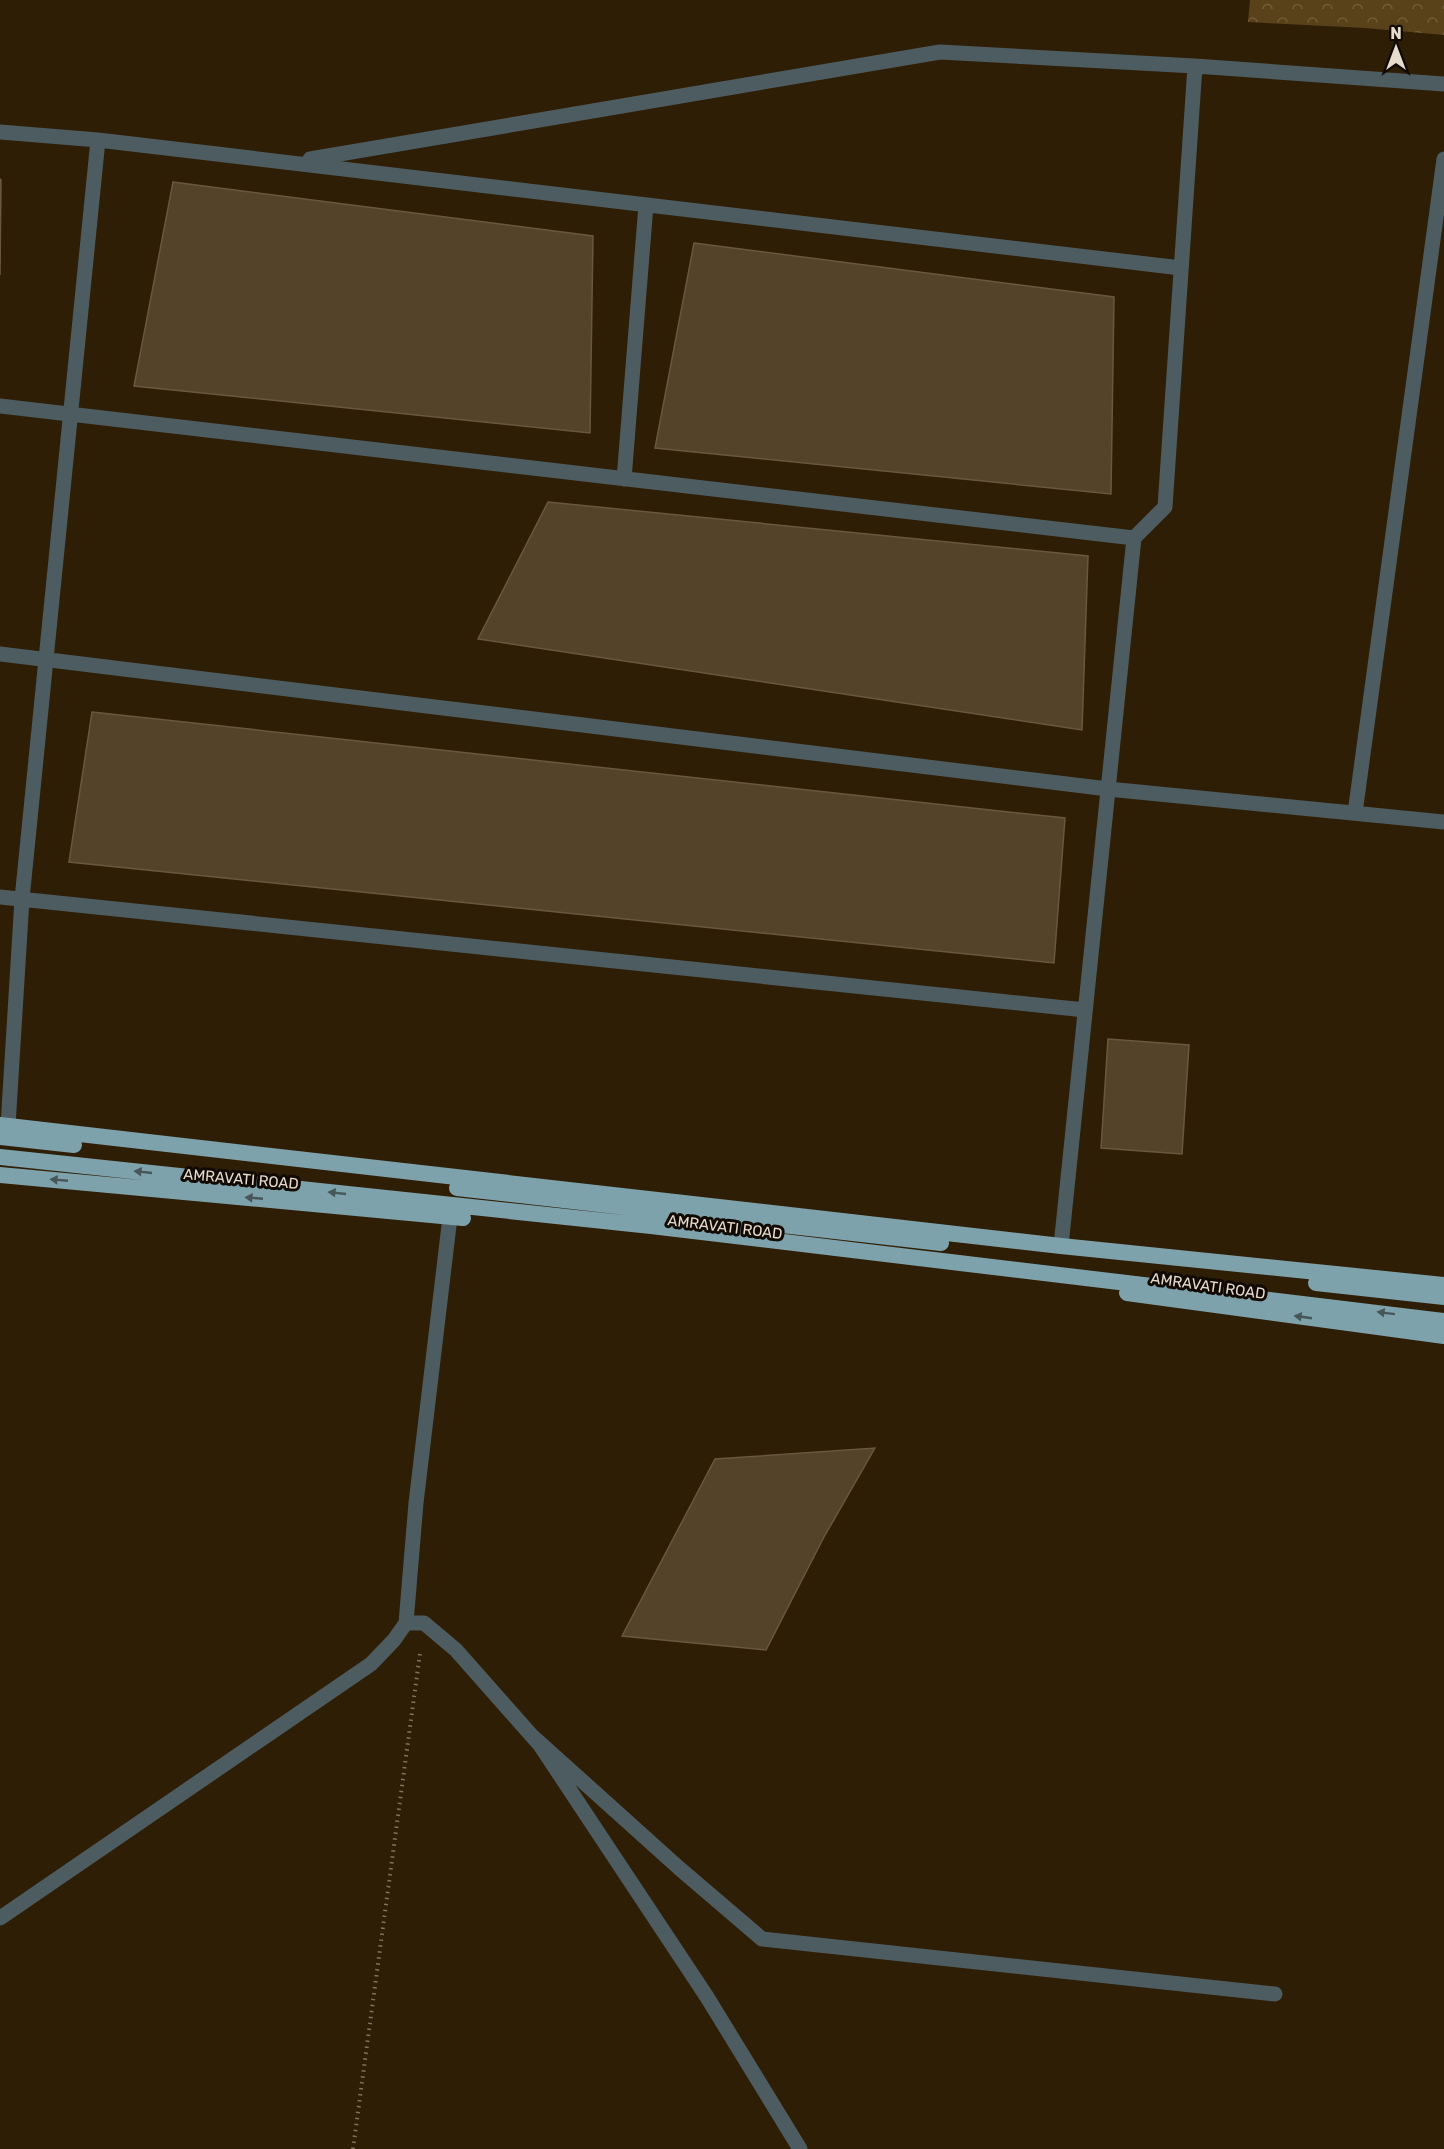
<svg xmlns="http://www.w3.org/2000/svg" width="1444" height="2149" viewBox="0 0 1444 2149" font-family="Rubik,sans-serif">
	<defs>
		<pattern id="forest-crowns" width="20" height="18" patternUnits="userSpaceOnUse" patternTransform="scale(1.5)"><rect width="20" height="18" fill="#59411a"/><path d="M2 6a3 3 0 1 1 6 0M12 15a3 3 0 1 1 6 0" fill="none" stroke="#715c3a"/></pattern>
	</defs>
	<rect width="100%" height="100%" fill="#2e1e05"/>
	<!-- forest -->
	<path fill="url(#forest-crowns)" d="M 1250,0 L 1444,0 L 1444,35 L 1365,28 L 1248,22 Z"/>
	<!-- building -->
	<path fill="#544329" stroke="#6a583e" stroke-width="1.5" d="M 0,179 L 1,180 L 0,275 Z
		M 173,182 L 593,236 L 590,433 L 134,386 Z
		M 694,243 L 1114,297 L 1111,494 L 655,448 Z
		M 548,502 L 1088,556 L 1082,730 L 478,639 Z
		M 92,712 L 1065,818 L 1054,963 L 69,862 Z
		M 1108,1039 L 1189,1045 L 1182,1154 L 1101,1148 Z
		M 875,1448 L 824,1537 L 766,1650 L 622,1636 L 715,1459 Z"/>
	<g fill="none" stroke-linecap="round" stroke-linejoin="round">
		<!-- path -->
		<path stroke="#80725e" stroke-width="4" stroke-dasharray="1.5 4.5" stroke-linecap="butt" d="M 353,2149 L 420,1653"/>
		<!-- service -->
		<path stroke="#4d5c61" stroke-width="15" d="M 406,1623 L 424,1623 L 456,1650 L 540,1745 L 707,1997 L 800,2149
			M 530,1734 L 679,1868 L 762,1939 L 1275,1994
			M 0,1918 L 371,1664 L 394,1640 L 406,1623 L 416,1503 L 450,1217"/>
		<!-- minor -->
		<path stroke="#4d5c61" stroke-width="15" d="M 0,132 L 98,140 L 1181,268
			M 310,159 L 940,52 L 1195,66 L 1444,84
			M 0,406 L 1134,538
			M 624,479 L 646,205
			M 0,654 L 1108,789 L 1444,822
			M 1355,813 L 1444,159
			M 0,897 L 1085,1010
			M 8,1126 L 22,899 L 98,140
			M 1061,1246 L 1134,538 L 1165,507 L 1195,66"/>
		<!-- trunk -->
		<path stroke="#7ea2ac" stroke-width="16" d="M 0,1125 L 1061,1246 L 1444,1285
			M 0,1137 L 74,1145
			M 0,1157 L 651,1226 L 1444,1321
			M 0,1175 L 463,1218
			M 457,1188 L 941,1243
			M 1316,1283 L 1444,1297
			M 1127,1293 L 1444,1336"/>
	</g>
	<!-- one-way arrows -->
	<defs><path id="oneway-solid" d="M-6-.8H1V-3.2L6.5 0L1 3.2V.8H-6Z" transform="scale(1.5)"/></defs>
	<g fill="#475657">
		<use href="#oneway-solid" transform="translate(143 1172) rotate(-174)"/>
		<use href="#oneway-solid" transform="translate(59 1180) rotate(-175)"/>
		<use href="#oneway-solid" transform="translate(337 1193) rotate(-174)"/>
		<use href="#oneway-solid" transform="translate(254 1198) rotate(-175)"/>
		<use href="#oneway-solid" transform="translate(1386 1313) rotate(-173)"/>
		<use href="#oneway-solid" transform="translate(1303 1317) rotate(-172)"/>
	</g>
	<g text-anchor="middle" stroke-width="6" stroke-linejoin="round" paint-order="stroke">
		<!-- street labels -->
		<g font-size="15" fill="#e6dbcd" stroke="#100a02">
			<text transform="translate(241 1179) rotate(5)" y="5">AMRAVATI ROAD</text>
			<text transform="translate(725 1227) rotate(7)" y="5">AMRAVATI ROAD</text>
			<text transform="translate(1208 1286) rotate(8)" y="5">AMRAVATI ROAD</text>
		</g>
	</g>
	<!-- north arrow -->
	<g transform="translate(1396 48)" stroke="#100a02" stroke-width="4.5" paint-order="stroke">
	<path d="M0-4.5L10 22L0 15L-10 22Z" fill="#e6dbcd"/>
	<text y="-9" font-size="16" font-weight="bold" text-anchor="middle" fill="#e6dbcd">N</text>
	</g>
</svg>
